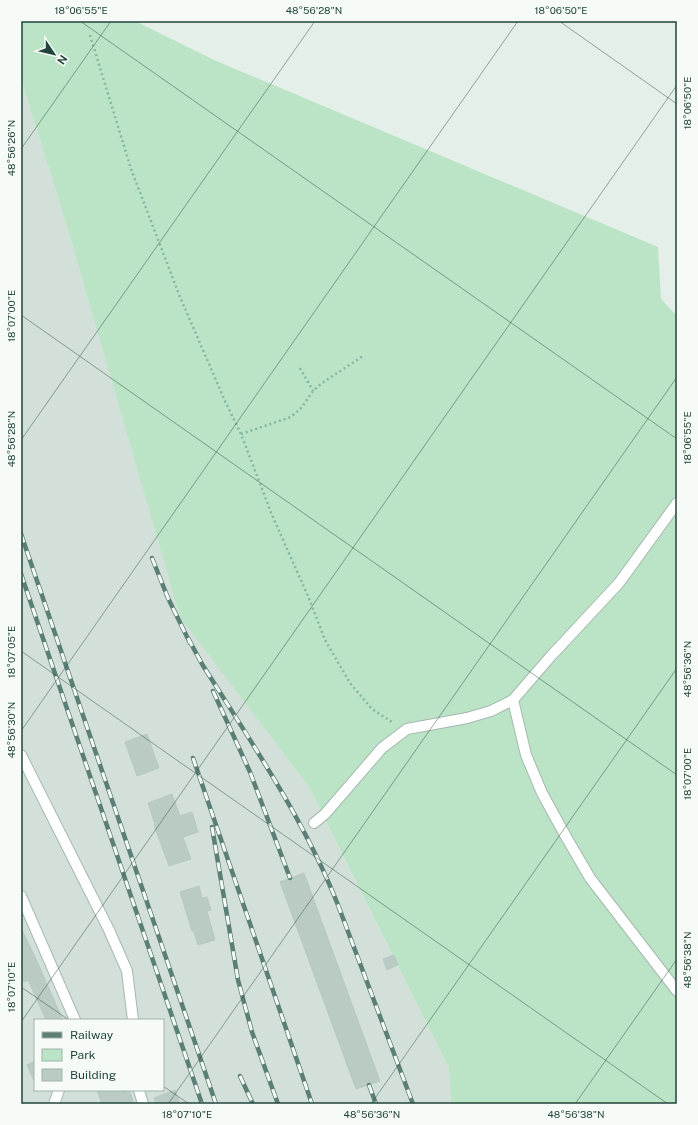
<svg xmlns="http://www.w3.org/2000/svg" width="698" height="1125" viewBox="0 0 698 1125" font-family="'Public Sans',sans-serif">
	<rect width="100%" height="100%" fill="#e4efea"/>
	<!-- built -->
	<path fill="#d2e0d9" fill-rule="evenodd" d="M 21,79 L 68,230 L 180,616 L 309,787 L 449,1068 L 451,1104 L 21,1104 ZM 35,1020 L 163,1020 L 163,1090 L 35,1090 Z"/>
	<!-- green -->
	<path fill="#bbe3c5" d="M 21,21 L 135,21 L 214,60 L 658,247 L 661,299 L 677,316 L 677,1104 L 451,1104 L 449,1068 L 309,787 L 180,617 L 68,230 L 21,79 Z"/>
	<!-- building -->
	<path fill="#b9cbc3" stroke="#b5cac1" d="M 147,734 L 159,768 L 137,776 L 125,742 Z
		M 172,794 L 180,816 L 192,812 L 198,832 L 183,837 L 191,859 L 169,866 L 154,825 L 155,824 L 148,803 Z
		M 304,873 L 380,1081 L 356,1089 L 280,882 Z
		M 199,886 L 202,898 L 207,897 L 211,910 L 207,911 L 215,940 L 198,945 L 194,932 L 192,931 L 180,892 Z
		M 21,928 L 36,959 L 63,1020 L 46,1020 L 28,980 L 24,982 L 21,975 L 21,966 L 23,964 L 21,959 Z
		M 394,955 L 398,965 L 387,970 L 383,959 Z
		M 35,1061 L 35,1081 L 34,1081 L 27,1065 Z
		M 97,1090 L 126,1090 L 127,1093 L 130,1092 L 134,1104 L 102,1104 Z
		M 175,1090 L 180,1104 L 156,1104 L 154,1098 Z"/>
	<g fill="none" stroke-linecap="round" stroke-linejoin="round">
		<!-- service casing -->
		<g stroke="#a6b8b2" stroke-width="12">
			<path id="service" d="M 513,700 L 526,755 L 542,793 L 565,835 L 590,878 L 677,991
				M 21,755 L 109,930 L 127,971 L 133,1020
				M 314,823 L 325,814 L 382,748 L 407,729 L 467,718 L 491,711 L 513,700 L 551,656 L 619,583 L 677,503
				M 21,896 L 75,1020
				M 139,1090 L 143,1104
				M 54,1104 L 59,1090"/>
		</g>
		<!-- path -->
		<path stroke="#81b7a5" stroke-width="2.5" stroke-dasharray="2 3" stroke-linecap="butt" d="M 90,35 L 131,169 L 180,297 L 225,401 L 241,434 L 272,515 L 308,596 L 325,640 L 350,683 L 372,709 L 392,722
			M 300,368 L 313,391
			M 241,434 L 291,417 L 302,407 L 313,391 L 322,383 L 363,356"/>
		<!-- service -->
		<use href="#service" stroke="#fff" stroke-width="10"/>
		<!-- rail casing -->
		<g stroke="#5b7f75" stroke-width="4.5">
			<path id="rail" d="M 21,534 L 216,1104
				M 152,558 L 168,598 L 190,643
				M 21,574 L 202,1104
				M 188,638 L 202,664 C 251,742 304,819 338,905 L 413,1104
				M 213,691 L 250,772 L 290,878
				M 193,758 L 312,1104
				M 212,827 L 238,980 L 252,1032 L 278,1104
				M 240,1076 L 253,1104
				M 369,1085 L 376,1104"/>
		</g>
		<!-- rail -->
		<use href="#rail" stroke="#f6fbf8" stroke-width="3" stroke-dasharray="9" stroke-linecap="butt"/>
	</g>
	<!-- ticks -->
	<path fill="none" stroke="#21443a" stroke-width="1" stroke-opacity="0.45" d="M 80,21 L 677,439M 559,21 L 677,104M 21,149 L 111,21M 21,315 L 677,775M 21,440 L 315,21M 21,651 L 668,1104M 21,731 L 518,21M 21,987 L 69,1020M 21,1022 L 677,85M 163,1086 L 189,1104M 168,1104 L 677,377M 371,1104 L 677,668M 575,1104 L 677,959"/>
	<!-- border -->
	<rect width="698" height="1125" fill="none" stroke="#f6fbf8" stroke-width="44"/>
	<!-- legend -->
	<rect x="34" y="1019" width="130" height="72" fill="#f6fbf8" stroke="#a1b2ac"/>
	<rect x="42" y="1032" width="20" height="6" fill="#5b7f75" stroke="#a1b2ac"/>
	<text x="70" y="1039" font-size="12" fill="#21443a">Railway</text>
	<rect x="42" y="1049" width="20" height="12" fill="#bbe3c5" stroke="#a1b2ac"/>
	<text x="70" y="1059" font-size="12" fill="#21443a">Park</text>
	<rect x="42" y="1069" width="20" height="12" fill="#b9cbc3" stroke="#a1b2ac"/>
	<text x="70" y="1079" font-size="12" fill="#21443a">Building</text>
	<!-- north arrow -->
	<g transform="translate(54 54) rotate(125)" stroke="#f6fbf8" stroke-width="3" paint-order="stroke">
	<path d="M0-3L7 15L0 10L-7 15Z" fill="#21443a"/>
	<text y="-6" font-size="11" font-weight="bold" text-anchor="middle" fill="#21443a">N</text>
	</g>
	<rect x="22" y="22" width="654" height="1081" fill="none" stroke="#21443a" stroke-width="1.5"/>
	<g font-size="10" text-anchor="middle" fill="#21443a">
		<text x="81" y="14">18°06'55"E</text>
		<text x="314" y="14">48°56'28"N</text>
		<text x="561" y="14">18°06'50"E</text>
		<text transform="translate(687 103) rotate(-90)" y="4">18°06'50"E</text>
		<text transform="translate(11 148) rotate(-90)" y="4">48°56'26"N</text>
		<text transform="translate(11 316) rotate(-90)" y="4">18°07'00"E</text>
		<text transform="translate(687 438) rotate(-90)" y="4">18°06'55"E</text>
		<text transform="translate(11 439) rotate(-90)" y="4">48°56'28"N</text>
		<text transform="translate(11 652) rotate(-90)" y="4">18°07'05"E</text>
		<text transform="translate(687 669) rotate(-90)" y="4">48°56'36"N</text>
		<text transform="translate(11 730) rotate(-90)" y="4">48°56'30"N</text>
		<text transform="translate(687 774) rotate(-90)" y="4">18°07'00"E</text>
		<text transform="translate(687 960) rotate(-90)" y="4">48°56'38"N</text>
		<text transform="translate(11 987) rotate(-90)" y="4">18°07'10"E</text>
		<text x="187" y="1118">18°07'10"E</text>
		<text x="372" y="1118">48°56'36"N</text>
		<text x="576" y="1118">48°56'38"N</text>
	</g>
</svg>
